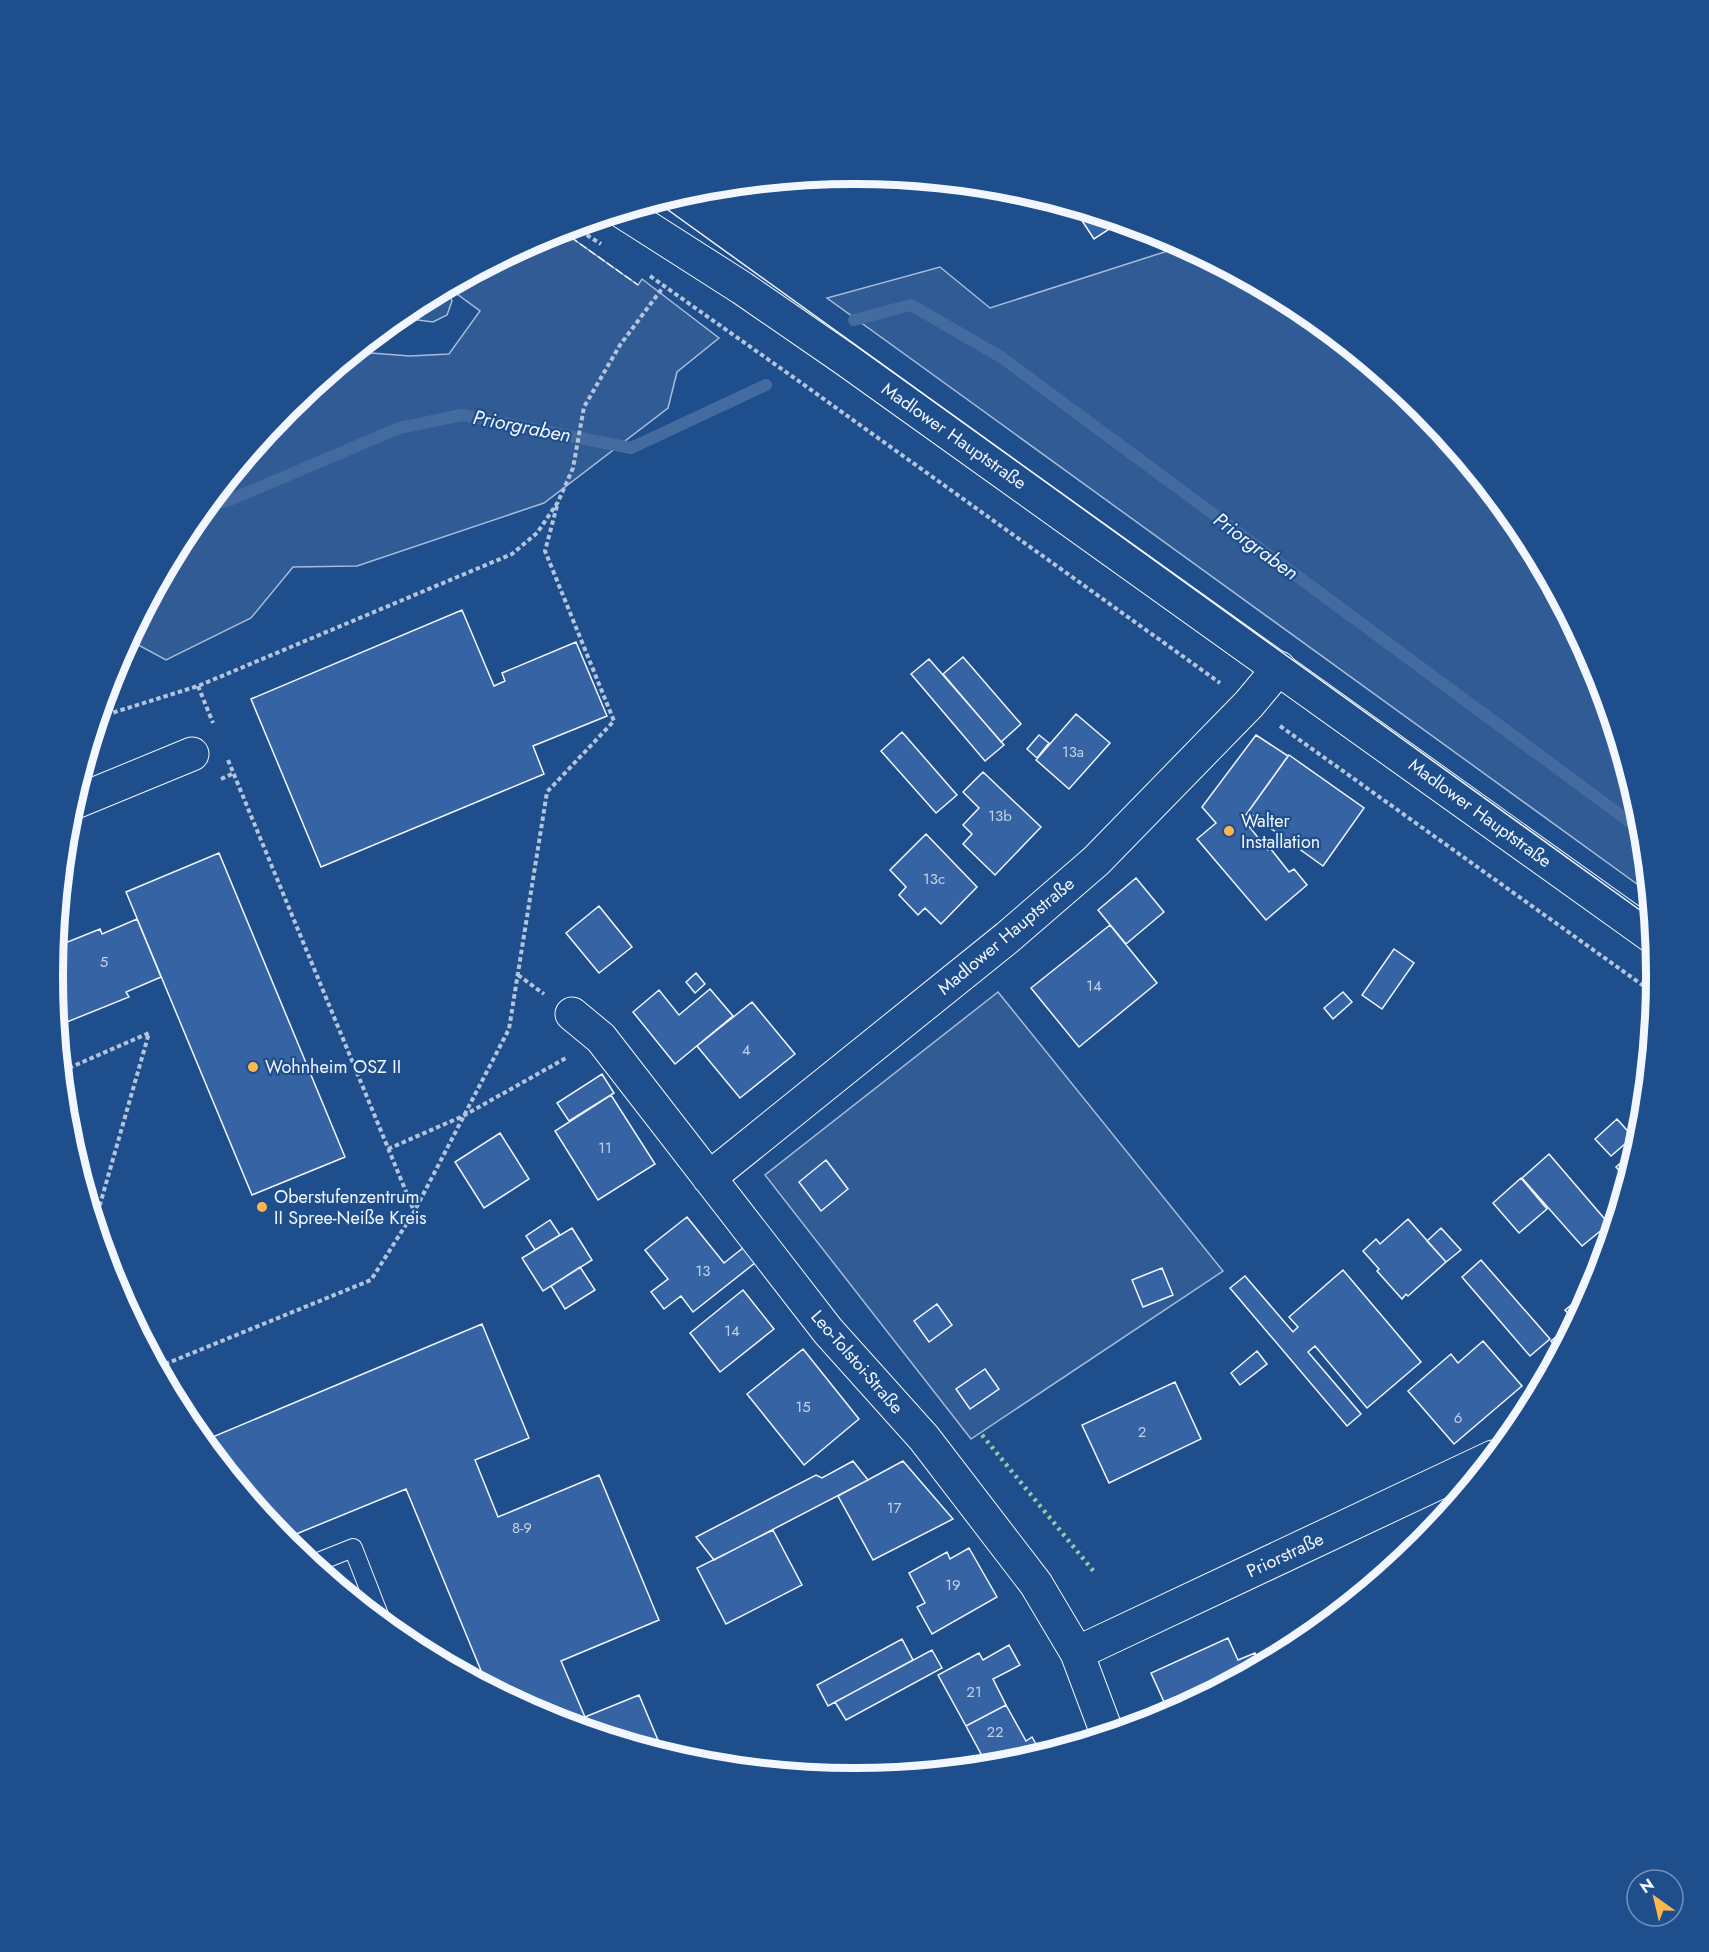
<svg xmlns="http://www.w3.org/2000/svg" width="1709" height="1952" viewBox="0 0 1709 1952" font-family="Jost,sans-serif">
	<rect width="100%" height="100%" fill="#1f4e8c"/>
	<!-- built -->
	<path fill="#305b95" stroke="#a8bbd7" stroke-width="1.5" d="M 562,231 L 638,285 L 642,279 L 719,338 L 677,372 L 668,408 L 544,503 L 357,566 L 293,567 L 251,618 L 166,660 L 129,640 L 188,530 L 288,409 L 307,392 L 371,353 L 410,356 L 449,354 L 480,311 L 449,288 L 548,235 Z
		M 1183,246 L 1300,309 L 1422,409 L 1522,531 L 1596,669 L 1641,820 L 1648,892 L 827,298 L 940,267 L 990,308 Z
		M 448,288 L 452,301 L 447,315 L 433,322 L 410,319 L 426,300 Z
		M 998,992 L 1223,1271 L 971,1439 L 765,1175 Z"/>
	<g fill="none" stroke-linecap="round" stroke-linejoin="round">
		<!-- stream -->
		<path stroke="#446ba0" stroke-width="12" d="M 854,320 L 911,305 L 1001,357 L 1642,831
			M 208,506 L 232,499 L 399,428 L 462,415 L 631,448 L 766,385"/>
	</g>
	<!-- building -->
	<path fill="#3563a3" stroke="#f2f6ff" stroke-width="1.5" d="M 1080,210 L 1120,222 L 1094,239 L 1077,213 Z
		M 462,610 L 494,686 L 505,681 L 502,673 L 576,642 L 607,716 L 533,746 L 544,774 L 321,867 L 251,699 Z
		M 963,657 L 1021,724 L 1001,742 L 943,674 Z
		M 929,659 L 1004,745 L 985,761 L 911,674 Z
		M 1076,714 L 1110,743 L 1069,789 L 1036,760 Z
		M 902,732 L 957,795 L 936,813 L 881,751 Z
		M 1039,735 L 1049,743 L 1037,758 L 1027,749 Z
		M 1256,735 L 1288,756 L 1243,819 L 1268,850 L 1270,848 L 1289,872 L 1294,869 L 1307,885 L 1266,920 L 1197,839 L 1216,823 L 1202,807 Z
		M 1289,755 L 1364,808 L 1323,866 L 1248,812 Z
		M 983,772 L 1041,827 L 995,875 L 963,844 L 972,834 L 963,825 L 979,808 L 963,792 Z
		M 926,834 L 977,887 L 941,924 L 925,908 L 918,915 L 899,895 L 906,887 L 890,870 Z
		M 219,853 L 345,1157 L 252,1195 L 126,892 Z
		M 1136,878 L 1164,912 L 1126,944 L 1098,910 Z
		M 599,906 L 632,947 L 599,973 L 566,933 Z
		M 137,919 L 161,977 L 126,992 L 129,997 L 57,1026 L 53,976 L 55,947 L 100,929 L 102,934 Z
		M 1110,925 L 1157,983 L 1079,1047 L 1031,988 Z
		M 1394,949 L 1414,963 L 1382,1009 L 1362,995 Z
		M 696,973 L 705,984 L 695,993 L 686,982 Z
		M 710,989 L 733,1016 L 675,1064 L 633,1012 L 659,990 L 679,1015 Z
		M 1343,992 L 1352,1002 L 1333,1019 L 1324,1008 Z
		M 752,1002 L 795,1054 L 740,1098 L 697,1046 Z
		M 602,1074 L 614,1093 L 569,1121 L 557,1103 Z
		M 611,1095 L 655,1164 L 598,1200 L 555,1131 Z
		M 1617,1119 L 1633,1137 L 1611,1156 L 1595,1139 Z
		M 500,1133 L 529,1179 L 484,1208 L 455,1162 Z
		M 1636,1149 L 1627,1179 L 1616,1167 Z
		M 1549,1154 L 1609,1224 L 1582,1246 L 1522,1178 Z
		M 826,1160 L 848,1189 L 821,1211 L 799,1182 Z
		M 1521,1178 L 1547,1209 L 1519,1233 L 1493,1203 Z
		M 687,1217 L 724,1263 L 748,1244 L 760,1259 L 693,1312 L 681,1296 L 664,1309 L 651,1292 L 668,1279 L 645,1250 Z
		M 1408,1219 L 1446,1262 L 1408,1296 L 1406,1294 L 1402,1299 L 1377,1271 L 1379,1269 L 1363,1251 L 1376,1239 L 1380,1244 Z
		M 550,1220 L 560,1235 L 535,1250 L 526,1236 Z
		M 572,1228 L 592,1260 L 543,1291 L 522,1258 Z
		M 1441,1228 L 1461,1250 L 1446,1262 L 1427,1241 Z
		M 1481,1260 L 1550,1339 L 1530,1356 L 1462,1277 Z
		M 580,1267 L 595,1290 L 565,1309 L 551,1286 Z
		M 1162,1268 L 1173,1295 L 1143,1307 L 1132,1280 Z
		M 1343,1270 L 1421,1362 L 1367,1408 L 1315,1346 L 1308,1352 L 1361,1414 L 1347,1426 L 1230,1288 L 1245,1276 L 1293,1332 L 1298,1327 L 1289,1317 Z
		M 743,1290 L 774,1329 L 720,1372 L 690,1333 Z
		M 1586,1293 L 1588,1296 L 1559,1351 L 1551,1341 L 1575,1321 L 1565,1310 Z
		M 937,1304 L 952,1325 L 929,1342 L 914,1321 Z
		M 482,1324 L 529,1438 L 475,1460 L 498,1517 L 599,1475 L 659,1620 L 561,1661 L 585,1717 L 639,1695 L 663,1752 L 547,1717 L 487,1685 L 406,1489 L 284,1539 L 203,1441 Z
		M 1483,1341 L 1522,1386 L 1454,1444 L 1408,1391 L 1451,1354 L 1458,1363 Z
		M 803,1349 L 859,1419 L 804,1465 L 747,1394 Z
		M 1257,1351 L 1267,1364 L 1240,1385 L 1231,1373 Z
		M 985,1369 L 999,1389 L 970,1409 L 956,1389 Z
		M 1175,1382 L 1201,1439 L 1109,1483 L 1082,1425 Z
		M 853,1461 L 868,1480 L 714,1560 L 696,1537 L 816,1475 L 822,1478 Z
		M 903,1461 L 953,1519 L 873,1560 L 838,1496 Z
		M 773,1530 L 802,1585 L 726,1624 L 697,1568 Z
		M 969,1548 L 997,1597 L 932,1634 L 917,1607 L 925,1603 L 909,1573 L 947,1552 L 950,1559 Z
		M 1228,1638 L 1238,1660 L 1255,1653 L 1260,1664 L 1169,1713 L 1151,1673 Z
		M 902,1639 L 913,1660 L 828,1706 L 817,1685 Z
		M 1009,1645 L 1020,1665 L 993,1679 L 1006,1705 L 966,1726 L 938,1675 L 979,1653 L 983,1660 Z
		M 932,1650 L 942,1668 L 846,1720 L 835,1702 Z
		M 1006,1705 L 1026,1741 L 1032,1737 L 1041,1753 L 1011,1763 L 987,1765 L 966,1726 Z"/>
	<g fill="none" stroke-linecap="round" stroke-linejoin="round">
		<!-- service casing -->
		<g stroke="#f2f6ff" stroke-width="20">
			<path id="service" d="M 313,1564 L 353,1548 L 381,1620"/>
		</g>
		<!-- minor casing -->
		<g stroke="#f2f6ff" stroke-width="35">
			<path id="minor" d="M 73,803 L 192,754
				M 572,1014 L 601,1038 L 828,1331 L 924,1438 L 1036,1584 L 1077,1653 L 1107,1733
				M 709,1178 L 1008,937 L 1096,861 L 1249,704 L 1279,668
				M 1077,1653 L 1493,1457"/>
		</g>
		<!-- primary casing -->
		<g stroke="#f2f6ff" stroke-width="35">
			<path id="primary" d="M 623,212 L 742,288 L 845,359 L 1653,937"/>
		</g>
		<!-- path -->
		<path stroke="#b3c4dc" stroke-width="4" stroke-dasharray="4.5 3" stroke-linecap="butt" d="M 574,227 L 601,244
			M 650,276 L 793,377 L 1220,683
			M 198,686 L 213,723
			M 99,717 L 198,686 L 512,554 L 537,533 L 558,502 L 573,468 L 584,407 L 620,345 L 664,286
			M 1280,726 L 1655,994
			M 228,760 L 414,1211
			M 221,779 L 234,773
			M 518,975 L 544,994
			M 62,1071 L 149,1033 L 95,1222
			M 388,1149 L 463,1116 L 566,1058
			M 158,1367 L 371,1280 L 414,1212 L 509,1029 L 547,792 L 614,721 L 545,551 L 558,502"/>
		<!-- service -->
		<use href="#service" stroke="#1f4e8c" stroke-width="18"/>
		<!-- minor -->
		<use href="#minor" stroke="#1f4e8c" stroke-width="33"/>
		<!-- primary -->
		<use href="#primary" stroke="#1f4e8c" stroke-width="33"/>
		<!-- tram -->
		<path stroke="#f2f6ff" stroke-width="1.5" d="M 657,202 L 1651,918"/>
		<!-- hedge -->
		<path stroke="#97c8a6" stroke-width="4.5" stroke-dasharray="3 4.5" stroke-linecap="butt" d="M 982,1435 L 1095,1573"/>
		<!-- fence -->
		<path stroke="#f2f6ff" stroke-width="1.5" stroke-dasharray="8 3" stroke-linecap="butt" d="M 562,231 L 638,285"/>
	</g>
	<!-- markers -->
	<g fill="#ffb74d" stroke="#1f4e8c" stroke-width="2">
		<circle cx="1229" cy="831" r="6"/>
		<circle cx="253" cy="1067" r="6"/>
		<circle cx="262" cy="1207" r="6"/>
	</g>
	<g text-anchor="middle" stroke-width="4.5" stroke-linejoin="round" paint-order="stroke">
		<!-- number labels -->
		<g font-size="15" fill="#c3d1e8">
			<text x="1073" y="757">13a</text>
			<text x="1000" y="821">13b</text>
			<text x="934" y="884">13c</text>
			<text x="104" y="967">5</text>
			<text x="1094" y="991">14</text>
			<text x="746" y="1055">4</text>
			<text x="605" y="1153">11</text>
			<text x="703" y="1276">13</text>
			<text x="732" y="1336">14</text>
			<text x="803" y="1412">15</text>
			<text x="1458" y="1423">6</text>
			<text x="1142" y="1437">2</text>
			<text x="894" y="1513">17</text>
			<text x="522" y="1533">8-9</text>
			<text x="953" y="1590">19</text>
			<text x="974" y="1697">21</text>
			<text x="995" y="1737">22</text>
		</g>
		<!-- street labels -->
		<g font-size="18" fill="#f2f6ff" stroke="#1f4e8c">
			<text transform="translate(954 436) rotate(35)" y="6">Madlower Hauptstraße</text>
			<text transform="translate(1480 813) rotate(36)" y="6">Madlower Hauptstraße</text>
			<text transform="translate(1006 936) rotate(-40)" y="6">Madlower Hauptstraße</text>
			<text transform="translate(857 1362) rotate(49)" y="6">Leo-Tolstoi-Straße</text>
			<text transform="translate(1285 1555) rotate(-25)" y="6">Priorstraße</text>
		</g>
		<!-- poi labels -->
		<g font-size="18" fill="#f2f6ff" stroke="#1f4e8c" text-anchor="start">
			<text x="1241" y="827">Walter<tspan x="1241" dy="21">Installation</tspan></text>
			<text x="265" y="1073">Wohnheim OSZ II</text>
			<text x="274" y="1203">Oberstufenzentrum<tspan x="274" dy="21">II Spree-Neiße Kreis</tspan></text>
		</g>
		<!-- water labels -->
		<g font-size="20" font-style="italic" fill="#f2f6ff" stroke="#1f4e8c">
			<text transform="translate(522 426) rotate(11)" y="7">Priorgraben</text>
			<text transform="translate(1256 546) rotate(36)" y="7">Priorgraben</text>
		</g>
	</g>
	<!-- crop -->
	<path d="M0 0H1709V1952H0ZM854 184H855A791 791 0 0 1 1646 975V977A791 791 0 0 1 855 1768H854A791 791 0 0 1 63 977V975A791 791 0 0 1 854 184Z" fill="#1f4e8c" fill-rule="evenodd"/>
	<path fill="none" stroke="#f2f6ff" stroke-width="8" d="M854 184H855A791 791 0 0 1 1646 975V977A791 791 0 0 1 855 1768H854A791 791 0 0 1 63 977V975A791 791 0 0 1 854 184Z"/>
	<!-- north arrow -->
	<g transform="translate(1655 1898) rotate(326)"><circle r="28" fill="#1f4e8c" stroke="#7391ba" stroke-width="1.5"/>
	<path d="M0-4.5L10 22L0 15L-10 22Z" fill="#ffb74d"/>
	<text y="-9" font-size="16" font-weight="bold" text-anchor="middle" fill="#f2f6ff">N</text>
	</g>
</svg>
